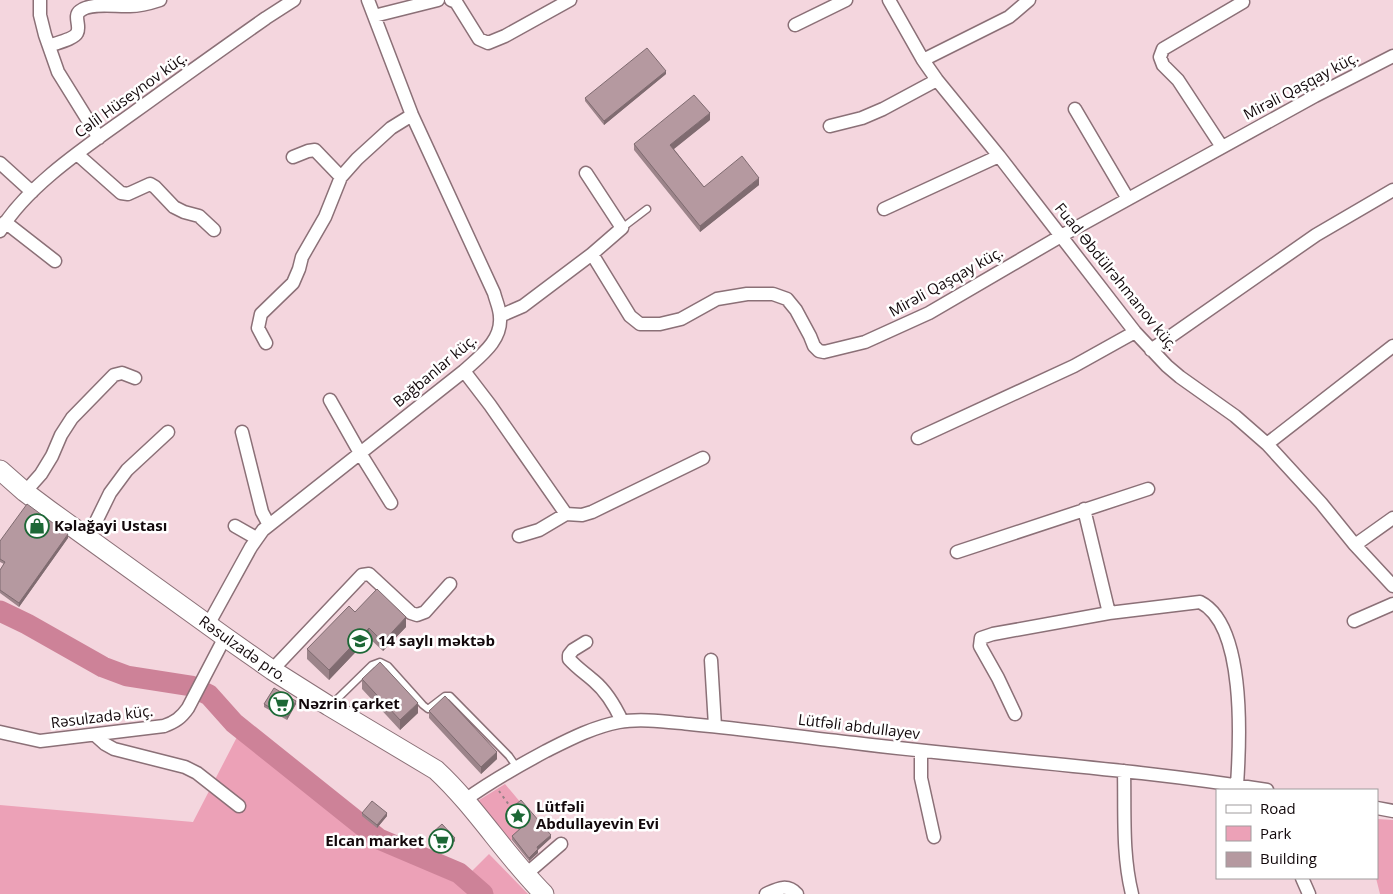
<svg xmlns="http://www.w3.org/2000/svg" width="1393" height="894" viewBox="0 0 1393 894" font-family="'Open Sans',sans-serif">
	<rect width="100%" height="100%" fill="#f4d6de"/>
	<!-- green -->
	<path fill="#eca1b7" d="M 237,737 L 372,846 L 459,884 L 489,854 L 528,894 L 0,894 L 0,805 L 193,822 Z
		M 505,784 L 521,803 L 521,832 L 509,842 L 476,802 Z
		M 1377,819 L 1393,820 L 1393,894 L 1380,894 L 1376,878 Z"/>
	<g fill="none" stroke-linecap="round" stroke-linejoin="round">
		<!-- river -->
		<path stroke="#cd8298" stroke-width="21" d="M 0,611 L 27,624 L 103,667 L 127,676 L 191,686 L 209,695 L 234,723 L 379,839 L 459,873 L 483,894"/>
		<!-- lane casing -->
		<g stroke="#8b7077" stroke-width="9">
			<path id="lane" d="M 622,228 L 647,209
				M 331,705 L 372,665 L 380,662 L 388,666 L 423,705 L 428,709 L 445,696 L 450,696 L 509,756 L 516,766"/>
		</g>
		<!-- street casing -->
		<g stroke="#8b7077" stroke-width="15">
			<path id="street" d="M 40,0 L 40,15 L 45,35 L 58,72 L 99,138
				M 451,0 L 456,2 L 479,39 L 488,43 L 505,36 L 570,0
				M 889,0 L 923,60 L 937,80 L 999,156 L 1135,332 L 1167,366 L 1180,377 L 1235,416 L 1267,444 L 1321,503 L 1355,545 L 1393,586
				M 374,16 L 438,0
				M 795,25 L 846,0
				M 49,46 C 56,43 74,39 77,33 C 81,26 73,16 80,11 C 91,2 117,7 130,6 C 139,6 151,3 160,0
				M 923,60 L 1009,17 L 1029,0
				M 1075,109 L 1128,199
				M 830,126 L 862,118 L 883,109 L 937,80
				M 1222,147 L 1178,80 L 1163,65 L 1160,57 L 1163,49 L 1243,2
				M 77,154 L 121,193 L 128,194 L 150,184 L 155,187 L 174,207 L 184,212 L 199,216 L 214,230
				M 293,157 L 308,151 L 315,150 L 341,177
				M 0,163 L 32,192
				M 586,173 L 622,228 L 592,254
				M 884,209 L 999,156
				M 5,222 L 55,261
				M 0,231 C 27,185 90,144 133,113 C 177,81 222,49 266,18 L 294,0
				M 500,316 L 523,306 L 592,254 L 630,316 L 640,324 L 660,324 L 681,319 L 717,299 L 747,294 L 773,294 L 787,299 L 796,310 L 810,336 L 814,346 L 819,351 L 824,352 L 865,342 L 929,313 L 1061,236 L 1315,96 L 1393,56
				M 266,343 L 258,328 L 261,314 L 293,283 L 299,269 L 302,257 L 325,217 L 341,177 L 357,159 L 391,128 L 412,115
				M 1151,350 L 1316,235 L 1393,190
				M 464,371 L 490,405 L 566,514
				M 330,400 L 360,453 L 391,503
				M 242,432 L 262,512 L 269,525
				M 918,438 L 1074,366 L 1135,332
				M 1267,444 L 1393,346
				M 25,492 L 41,474 L 52,456 L 61,435 L 72,418 L 114,375 L 122,373 L 135,378
				M 1084,509 L 1109,613
				M 235,526 L 256,538
				M 519,536 L 539,530 L 566,514 L 582,515 L 592,512 L 703,458
				M 88,538 L 110,493 L 127,470 L 168,432
				M 1355,545 L 1393,518
				M 957,552 L 1148,489
				M 1354,621 L 1393,604
				M 208,625 L 251,547 L 263,530 L 464,371 C 480,356 502,341 500,317 C 500,309 496,301 494,293 L 412,115 L 368,0
				M 586,642 L 573,650 L 569,655 L 569,659 C 577,668 586,674 594,681 C 607,692 615,706 622,721
				M 711,660 L 715,726
				M 272,670 L 362,575 L 369,574 L 411,613 L 417,615 L 425,612 L 450,584
				M 1015,714 L 998,678 L 980,646 L 981,638 L 993,634 L 1109,613 L 1200,602 C 1246,625 1240,741 1237,785
				M 0,732 L 40,741 L 164,726 C 175,722 181,718 188,708 L 225,637
				M 95,735 L 105,744 L 114,749 L 185,767 L 197,773 L 239,806
				M 921,752 L 921,778 L 934,837
				M 1124,771 C 1125,812 1122,854 1132,894
				M 465,800 C 491,781 518,766 546,751 C 570,739 593,727 619,722 C 641,718 668,722 690,724 C 745,729 800,737 855,743 C 992,760 1131,768 1267,790
				M 1377,808 L 1393,811
				M 525,875 L 561,844
				M 1302,878 L 1309,894
				M 766,894 C 777,889 787,883 797,894"/>
		</g>
		<!-- secondary casing -->
		<g stroke="#8b7077" stroke-width="21">
			<g id="secondary">
				<path id="s1" d="M 0,470 L 25,492 L 49,510 L 225,637 L 272,670 L 329,706 L 436,770 C 476,807 505,855 544,894"/>
			</g>
		</g>
		<!-- path -->
		<path stroke="#968086" stroke-width="2" stroke-dasharray="2.5 4" stroke-linecap="butt" d="M 499,791 L 512,809"/>
		<!-- lane -->
		<use href="#lane" stroke="#fff" stroke-width="6"/>
		<!-- street -->
		<use href="#street" stroke="#fff" stroke-width="12"/>
		<!-- secondary -->
		<use href="#secondary" stroke="#fff" stroke-width="19"/>
	</g>
	<!-- wall -->
	<path fill="#9c848a" d="M 666,74 L 604,125 L 585,101 L 585,98 Z
		M 710,120 L 674,149 L 704,187 L 759,185 L 700,232 L 634,150 L 634,144 Z
		M 68,538 L 19,607 L 0,593 L 0,570 L 4,564 L 0,562 L 0,541 Z
		M 355,612 L 406,627 L 383,651 L 369,638 L 329,680 L 307,659 L 307,649 Z
		M 362,679 L 418,713 L 400,730 L 362,689 Z
		M 264,704 L 296,704 L 287,720 L 264,707 Z
		M 429,711 L 497,759 L 481,774 L 429,718 Z
		M 507,812 L 551,838 L 538,849 L 538,853 L 529,861 L 512,840 L 512,836 L 519,830 L 507,815 Z
		M 362,813 L 387,816 L 377,828 L 362,816 Z
		M 431,834 L 455,841 L 443,852 L 431,838 Z"/>
	<!-- shaded-wall -->
	<path fill="#7f6b70" d="M 666,71 L 666,74 L 604,125 L 604,121 Z
		M 710,113 L 710,120 L 670,152 L 670,145 Z
		M 759,178 L 759,185 L 700,232 L 700,226 Z
		M 68,534 L 68,538 L 19,607 L 19,603 Z
		M 406,617 L 406,627 L 383,651 L 383,642 Z
		M 369,628 L 369,638 L 329,680 L 329,670 Z
		M 296,701 L 296,704 L 287,720 L 287,717 Z
		M 418,703 L 418,713 L 400,730 L 400,720 Z
		M 497,752 L 497,759 L 481,774 L 481,767 Z
		M 387,813 L 387,816 L 377,828 L 377,825 Z
		M 551,835 L 551,838 L 537,851 L 537,847 Z
		M 455,838 L 455,841 L 443,852 L 443,848 Z
		M 538,849 L 538,853 L 529,861 L 529,858 Z"/>
	<!-- building -->
	<path fill="#b599a0" stroke="#7f6b70" d="M 647,48 L 666,71 L 604,121 L 585,98 Z
		M 694,95 L 710,113 L 670,145 L 704,187 L 742,156 L 759,178 L 700,226 L 634,144 Z
		M 27,504 L 68,534 L 19,603 L 0,590 L 0,570 L 5,562 L 0,559 L 0,541 Z
		M 377,589 L 406,617 L 383,642 L 369,628 L 329,670 L 307,649 L 349,606 L 355,612 Z
		M 380,662 L 418,703 L 400,720 L 362,679 Z
		M 274,688 L 296,701 L 287,717 L 264,704 Z
		M 445,696 L 497,752 L 481,767 L 429,711 Z
		M 521,800 L 551,835 L 537,847 L 538,849 L 529,858 L 512,836 L 521,828 L 507,812 Z
		M 372,801 L 387,813 L 377,825 L 362,813 Z
		M 442,824 L 455,838 L 443,848 L 431,834 Z"/>
	<!-- icons -->
	<defs>
		<g id="shop-ring" transform="scale(1.25)"><circle r="9.5" fill="#fff" stroke="#1d6836" stroke-width="1.5"/><path d="M-5-2.5h2.3a2.7 3.5 0 0 1 5.4 0H5L5.5 6h-11ZM-1.5-2.5h3a1.5 2.3 0 0 0-3 0Z" fill="#1d6836"/></g>
		<g id="school-ring" transform="scale(1.25)"><circle r="9.5" fill="#fff" stroke="#1d6836" stroke-width="1.5"/><path d="M0-5L7-2L0 1L-7-2ZM-4 1L0 2.5L4 1V4Q0 6-4 4Z" fill="#1d6836"/></g>
		<g id="supermarket-ring" transform="scale(1.25)"><circle r="9.5" fill="#fff" stroke="#1d6836" stroke-width="1.5"/><path d="M-6-5.5h2.5l.6 2H6L4.5 2H-2.5L-4.4-4H-6ZM-1.5 3.2a1.3 1.3 0 1 0 .1 0ZM3 3.2a1.3 1.3 0 1 0 .1 0Z" fill="#1d6836"/></g>
		<g id="sight-ring" transform="scale(1.25)"><circle r="9.5" fill="#fff" stroke="#1d6836" stroke-width="1.5"/><path d="M0-6L1.8-2.2L6-1.7L2.9 1.2L3.7 5.4L0 3.3L-3.7 5.4L-2.9 1.2L-6-1.7L-1.8-2.2Z" fill="#1d6836"/></g>
	</defs>
	<g fill-rule="evenodd">
		<use href="#shop-ring" x="37" y="526"/>
		<use href="#school-ring" x="360" y="641"/>
		<use href="#supermarket-ring" x="281" y="704"/>
		<use href="#sight-ring" x="518" y="816"/>
		<use href="#supermarket-ring" x="441" y="841"/>
	</g>
	<g text-anchor="middle" stroke-width="5" stroke-linejoin="round" paint-order="stroke">
		<!-- street labels -->
		<g font-size="15" fill="#12080b" stroke="#fff">
			<text transform="translate(1301 86) rotate(-28)" y="5">Mirəli Qaşqay küç.</text>
			<text transform="translate(131 95) rotate(-36)" y="5">Cəlil Hüseynov küç.</text>
			<text transform="translate(1116 277) rotate(51)" y="5">Fuad Əbdülrəhmanov küç.</text>
			<text transform="translate(946 282) rotate(-29)" y="5">Mirəli Qaşqay küç.</text>
			<text transform="translate(435 371) rotate(-40)" y="5">Bağbanlar küç.</text>
			<text dy="5" stroke="none"><textPath href="#s1" startOffset="302">Rəsulzadə pro.</textPath></text>
			<text transform="translate(102 717) rotate(-7)" y="5">Rəsulzadə küç.</text>
			<text transform="translate(859 727) rotate(7)" y="5">Lütfəli abdullayev</text>
		</g>
		<!-- poi labels -->
		<g font-size="15" font-weight="bold" fill="#12080b" stroke="#fff" text-anchor="start">
			<text x="54" y="531">Kəlağayi Ustası</text>
			<text x="378" y="646">14 saylı məktəb</text>
			<text x="298" y="709">Nəzrin çarket</text>
			<text x="536" y="812">Lütfəli<tspan x="536" dy="17">Abdullayevin Evi</tspan></text>
			<text x="424" y="846" text-anchor="end">Elcan market</text>
		</g>
	</g>
	<!-- legend -->
	<rect x="1216" y="789" width="162" height="90" fill="#ffffff" stroke="#a09c9d"/>
	<rect x="1226" y="805" width="25" height="8" fill="#ffffff" stroke="#a09c9d"/>
	<text x="1260" y="814" font-size="15" fill="#12080b">Road</text>
	<rect x="1226" y="826" width="25" height="15" fill="#eca1b7" stroke="#a09c9d"/>
	<text x="1260" y="839" font-size="15" fill="#12080b">Park</text>
	<rect x="1226" y="852" width="25" height="15" fill="#b599a0" stroke="#a09c9d"/>
	<text x="1260" y="864" font-size="15" fill="#12080b">Building</text>
</svg>
